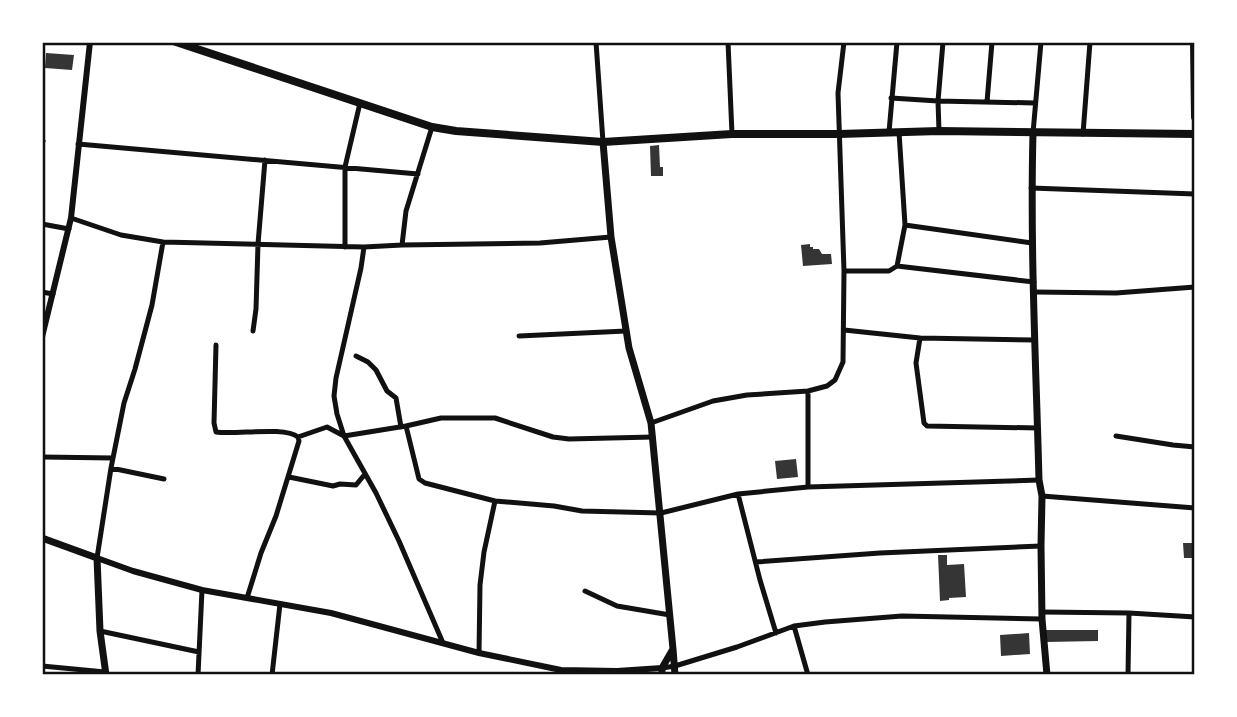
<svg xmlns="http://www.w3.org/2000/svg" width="1237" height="717" viewBox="0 0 1237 717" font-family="Helvetica,sans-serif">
	<rect width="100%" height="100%" fill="#fff"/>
	<!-- building -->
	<path fill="#353535" d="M 46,53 L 74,55 L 72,70 L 45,68 Z
		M 659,145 L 660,167 L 663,167 L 663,176 L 651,176 L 650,146 Z
		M 810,244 L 810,247 L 813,247 L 813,249 L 819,249 L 822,254 L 831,254 L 832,264 L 803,266 L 801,245 Z
		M 796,459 L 798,477 L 777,479 L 775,461 Z
		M 1183,543 L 1195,543 L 1195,558 L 1184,558 Z
		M 938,555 L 947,555 L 947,565 L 964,564 L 966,597 L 949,598 L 949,600 L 940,601 Z
		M 1046,630 L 1098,630 L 1098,641 L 1046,642 Z
		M 1029,633 L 1030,654 L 1001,656 L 1000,635 Z"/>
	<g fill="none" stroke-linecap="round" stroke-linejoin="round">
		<!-- minor -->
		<path stroke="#111" stroke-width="5" d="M 596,42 L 603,142
			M 728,42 L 732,134
			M 891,98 L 938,101 L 1035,103
			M 987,102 L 992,42
			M 939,131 L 938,101 L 943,42
			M 889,132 L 897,42
			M 1033,133 L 1041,42
			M 1083,134 L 1090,42
			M 42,140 L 43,141
			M 78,144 L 418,174
			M 1031,188 L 1195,194
			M 71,218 L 121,235 L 163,242 L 364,247 L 402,245 L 540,243 L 611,237
			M 42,224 L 69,229
			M 905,225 L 1032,243
			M 402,245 L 406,211 L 432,127
			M 345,247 L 345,167 L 360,103
			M 364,247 L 361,268 L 336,378 L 334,396 L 337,414 L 344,436 L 376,493 L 399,541 L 443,643
			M 897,266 L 1034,282
			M 844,271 L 889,271 L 897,266 L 905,225 L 899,132
			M 42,292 L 53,294
			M 1034,292 L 1116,293 L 1195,287
			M 844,330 L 920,338 L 1035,340
			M 253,331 L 256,309 L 258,244 L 265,160
			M 519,336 L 626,331
			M 920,338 L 916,363 L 924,423 L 927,426 L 1038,428
			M 216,345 L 214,423 L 216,432 C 236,435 284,426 298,437 L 299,441 L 276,516 L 261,553 L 247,598
			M 356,356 L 368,362 L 376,370 L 387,391 L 396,398 L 401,427
			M 651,423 L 713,401 L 747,395 L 808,391
			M 406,426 L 419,479 L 425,483 L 495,501
			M 1116,436 L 1173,445 L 1195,447
			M 298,437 L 327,427 L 344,436 L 406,426 L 441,418 L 495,418 L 553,437 L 569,439 L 653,437
			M 42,457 L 113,458
			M 111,468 L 164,479
			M 289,477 L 333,486 L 340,484 L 356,485 L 365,474
			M 808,487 L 808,391 L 827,386 L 835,380 L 843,362 L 844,271 L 838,93 L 844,42
			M 738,494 L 760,580 L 776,633
			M 1042,496 L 1195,508
			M 97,558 L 111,468 L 124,403 L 135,369 L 152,305 L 163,242
			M 756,562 L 880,553 L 1041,546
			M 585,591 L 617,606 L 670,615
			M 1042,612 L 1129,613 L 1195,617
			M 794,626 L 808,675
			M 100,631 L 199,652
			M 479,653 L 480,585 L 484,552 L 495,501 L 554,506 L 582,511 L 661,513 L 738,494 L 808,487 L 1039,480
			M 42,666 L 105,672
			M 662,668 L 675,666 L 737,647 L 794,626 L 825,622 L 902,616 L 1042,619
			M 198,675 L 202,590
			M 272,675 L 280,604
			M 1128,675 L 1129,613"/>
		<!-- tertiary -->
		<path stroke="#111" stroke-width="6" d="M 42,337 L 71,218 L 90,42
			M 97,558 L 133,571 L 202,590 L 331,613 L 479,653 L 561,670 L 617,671 L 662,668"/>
		<!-- secondary -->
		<path stroke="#111" stroke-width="7" d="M 1033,133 C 1030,249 1036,364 1039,480 L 1042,496 L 1041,546 L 1042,619 L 1047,675
			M 603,142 L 611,237 L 629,348 L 651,423 L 673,649 L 662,668 L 662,675
			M 42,538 L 97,558 L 100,631 L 106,675
			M 673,649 L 675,675"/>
		<!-- primary -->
		<path stroke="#111" stroke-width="8" d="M 176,42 L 432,127 L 456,131 L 603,142 L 732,134 L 839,134 L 939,131 L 1195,134
			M 1194,42 L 1195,117"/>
	</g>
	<!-- border -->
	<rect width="1237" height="717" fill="none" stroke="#ffffff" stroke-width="88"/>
	<rect x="44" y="44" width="1149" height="629" fill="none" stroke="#111" stroke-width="2.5"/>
</svg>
